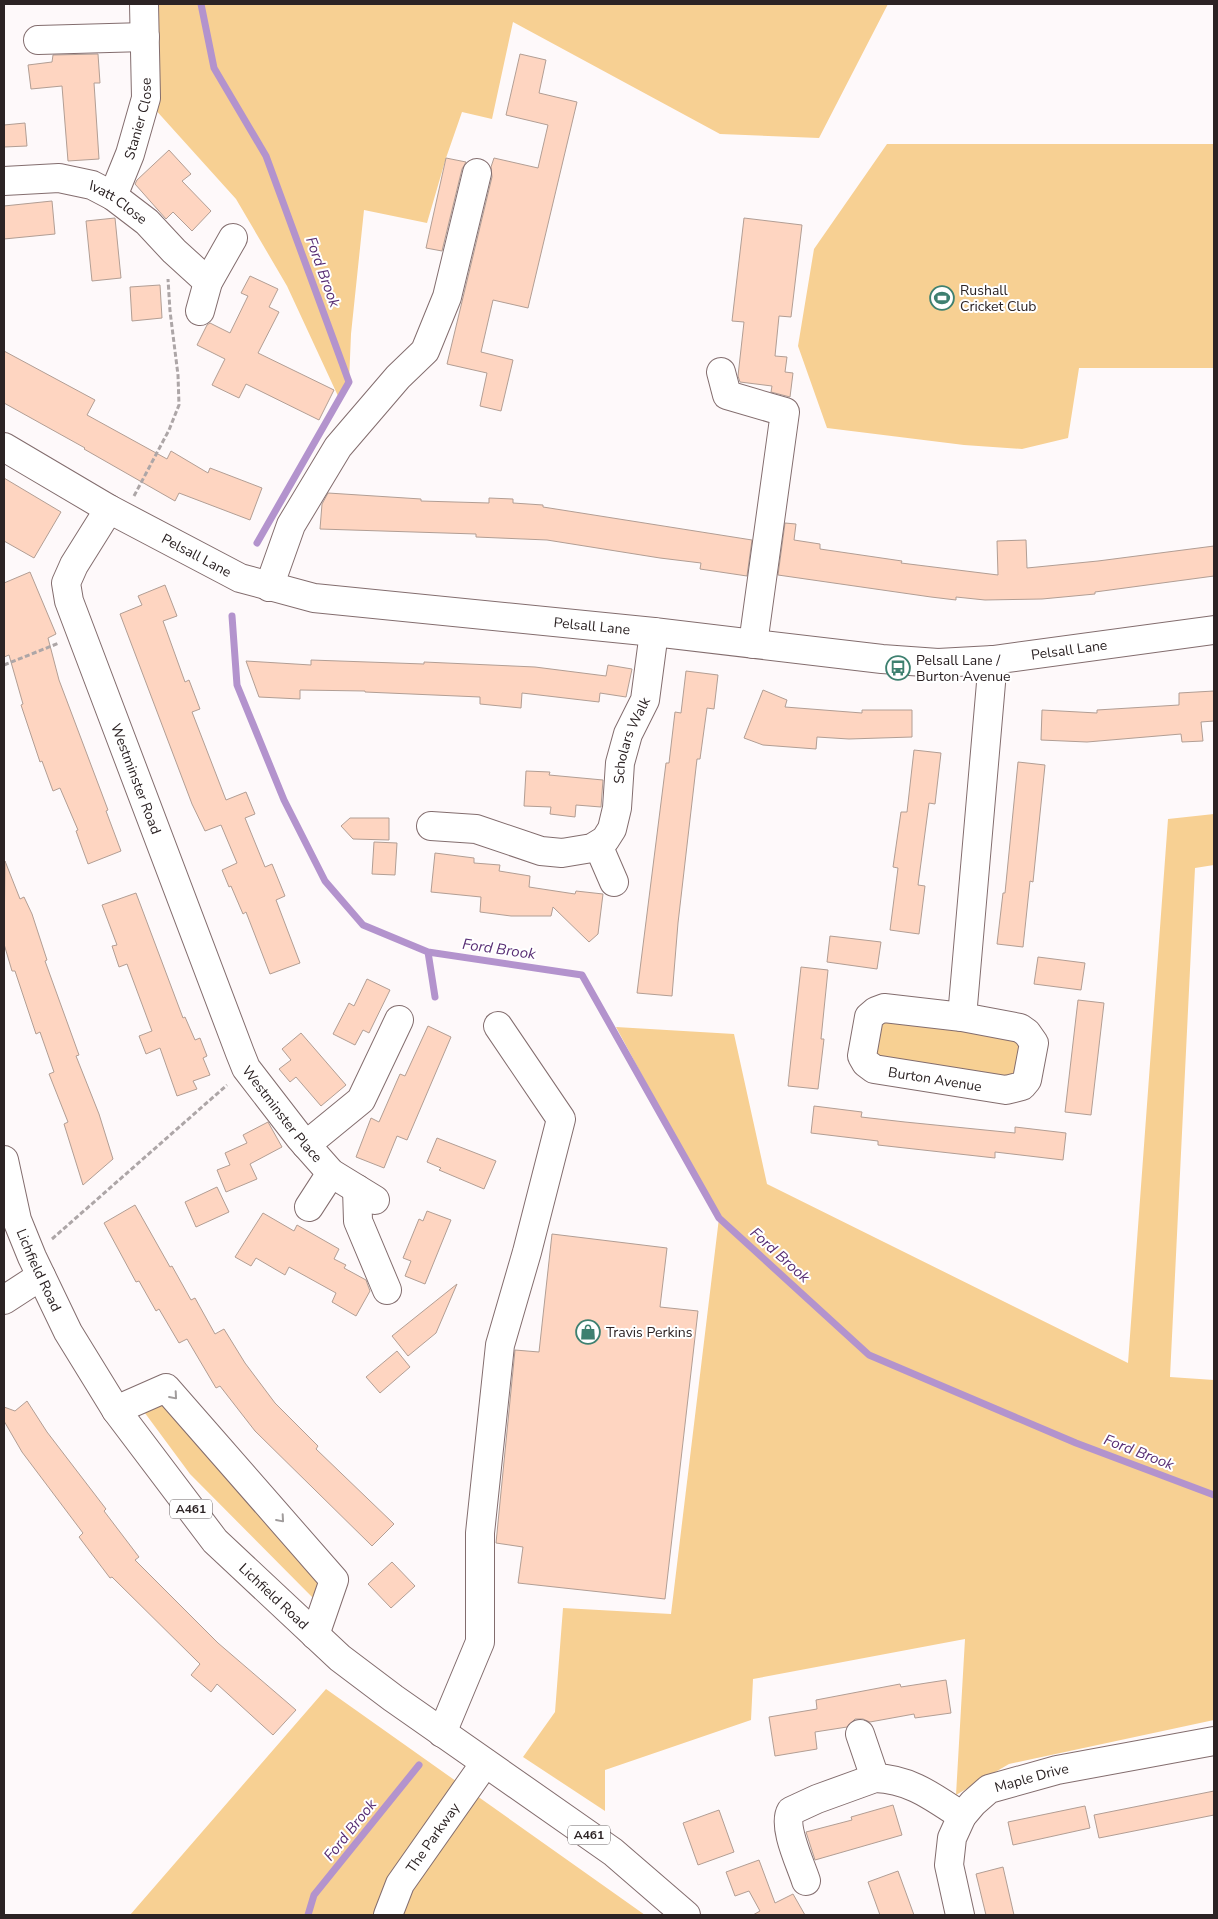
<svg xmlns="http://www.w3.org/2000/svg" width="1218" height="1919" viewBox="0 0 1218 1919" font-family="'Nunito Sans',sans-serif">
	<rect width="100%" height="100%" fill="#fef9fa"/>
	<!-- green -->
	<path fill="#f7d093" fill-rule="evenodd" d="M 151,4 L 888,4 L 819,138 L 720,134 L 513,22 L 492,119 L 462,112 L 446,158 L 427,223 L 364,210 L 351,334 L 349,382 L 338,396 L 287,286 L 236,199 L 153,107 ZM 228,91 L 267,152 L 266,155 Z
		M 887,144 L 1214,144 L 1214,368 L 1079,368 L 1068,438 L 1022,449 L 964,445 L 827,428 L 798,346 L 814,249 Z
		M 1214,814 L 1214,865 L 1195,868 L 1170,1377 L 1214,1380 L 1214,1720 L 1009,1764 L 956,1795 L 965,1639 L 753,1679 L 751,1720 L 605,1770 L 605,1811 L 523,1757 L 555,1712 L 563,1608 L 671,1614 L 719,1218 L 616,1027 L 734,1034 L 767,1184 L 1128,1363 L 1168,819 Z
		M 886,1020 L 1012,1034 L 1025,1051 L 1020,1071 L 1007,1080 L 876,1061 L 877,1022 Z
		M 151,1398 L 165,1405 L 319,1580 L 318,1601 L 316,1601 L 190,1474 L 139,1405 Z
		M 326,1689 L 645,1915 L 130,1915 Z"/>
	<g fill="none" stroke-linecap="round" stroke-linejoin="round">
		<!-- stream -->
		<path stroke="#b393cd" stroke-width="7" d="M 201,4 L 214,68 L 266,156 L 349,382 L 257,543
			M 232,616 L 237,685 L 284,800 L 325,881 L 363,925 L 428,952 L 435,997
			M 428,952 L 582,975 L 719,1218 L 869,1355 L 1076,1443 L 1214,1495
			M 308,1915 L 314,1895 L 419,1765"/>
	</g>
	<!-- building -->
	<path fill="#fed5c1" stroke="#b29e94" d="M 98,54 L 100,83 L 94,83 L 99,159 L 68,161 L 62,86 L 31,89 L 28,65 L 52,62 L 53,55 Z
		M 520,54 L 546,60 L 539,93 L 577,102 L 528,308 L 493,300 L 481,352 L 513,360 L 501,411 L 480,406 L 487,373 L 447,364 L 492,177 L 491,167 L 494,158 L 538,168 L 548,125 L 506,115 Z
		M 25,123 L 27,146 L 4,147 L 4,125 Z
		M 169,150 L 191,174 L 182,181 L 211,211 L 192,231 L 173,212 L 166,219 L 135,184 L 137,180 Z
		M 446,158 L 466,162 L 462,169 L 442,251 L 426,248 Z
		M 52,201 L 55,234 L 4,239 L 4,206 Z
		M 115,218 L 121,278 L 92,281 L 86,221 Z
		M 744,218 L 802,225 L 791,317 L 779,316 L 775,356 L 787,357 L 785,372 L 793,373 L 790,397 L 771,392 L 772,386 L 740,382 L 738,376 L 744,322 L 732,321 Z
		M 250,276 L 278,289 L 269,307 L 279,312 L 258,353 L 334,390 L 319,420 L 246,384 L 239,398 L 212,385 L 225,359 L 197,345 L 207,325 L 210,323 L 230,333 L 248,296 L 241,293 Z
		M 160,285 L 162,318 L 132,321 L 130,287 Z
		M 4,351 L 95,400 L 87,415 L 167,459 L 171,451 L 208,473 L 210,468 L 262,488 L 250,520 L 179,493 L 175,501 L 84,449 L 85,448 L 4,403 Z
		M 4,478 L 61,512 L 34,558 L 4,541 Z
		M 328,493 L 421,499 L 421,501 L 489,503 L 489,498 L 513,499 L 513,503 L 543,505 L 543,507 L 752,540 L 747,576 L 700,569 L 701,563 L 660,558 L 547,540 L 476,537 L 476,534 L 320,529 L 322,504 Z
		M 785,523 L 796,524 L 794,540 L 820,544 L 820,549 L 902,561 L 901,563 L 998,575 L 997,541 L 1026,540 L 1027,568 L 1098,561 L 1214,546 L 1214,576 L 1095,592 L 1095,594 L 1042,599 L 985,600 L 956,597 L 956,600 L 931,597 L 778,575 Z
		M 30,572 L 56,634 L 48,638 L 59,680 L 108,810 L 106,811 L 121,851 L 88,864 L 76,831 L 78,830 L 60,788 L 53,791 L 42,761 L 40,762 L 21,705 L 23,704 L 9,655 L 4,657 L 4,583 Z
		M 165,585 L 177,616 L 163,621 L 185,682 L 189,680 L 200,709 L 192,712 L 226,800 L 246,792 L 255,814 L 245,818 L 265,867 L 272,864 L 285,896 L 276,900 L 300,963 L 270,974 L 246,912 L 243,914 L 231,886 L 229,887 L 222,870 L 237,863 L 221,825 L 205,831 L 192,804 L 120,614 L 142,605 L 138,596 Z
		M 311,660 L 424,664 L 424,662 L 535,667 L 606,676 L 608,665 L 632,669 L 626,697 L 600,693 L 599,702 L 522,693 L 521,708 L 480,704 L 480,697 L 365,692 L 365,691 L 300,690 L 300,699 L 259,697 L 246,661 L 311,665 Z
		M 686,671 L 718,675 L 714,709 L 707,708 L 700,759 L 697,759 L 678,923 L 672,996 L 637,993 L 666,763 L 669,763 L 675,712 L 681,713 Z
		M 763,690 L 787,700 L 785,707 L 862,713 L 862,710 L 912,710 L 912,737 L 849,739 L 817,737 L 816,749 L 763,745 L 744,738 Z
		M 1214,691 L 1214,721 L 1201,722 L 1203,741 L 1182,742 L 1181,734 L 1087,742 L 1041,740 L 1042,710 L 1097,713 L 1097,710 L 1179,705 L 1179,693 Z
		M 914,750 L 941,753 L 935,804 L 929,803 L 918,885 L 925,886 L 919,934 L 890,930 L 898,868 L 893,867 L 901,812 L 907,812 Z
		M 1018,762 L 1045,765 L 1033,882 L 1030,881 L 1023,947 L 997,944 L 1003,893 L 1005,893 Z
		M 526,771 L 550,772 L 549,775 L 603,780 L 601,807 L 576,805 L 575,817 L 550,814 L 551,807 L 524,806 Z
		M 350,818 L 389,818 L 389,840 L 353,839 L 341,826 Z
		M 374,842 L 397,843 L 395,875 L 372,874 Z
		M 435,853 L 474,858 L 474,863 L 500,865 L 499,871 L 530,876 L 529,887 L 575,894 L 576,891 L 603,894 L 598,934 L 589,942 L 553,907 L 551,916 L 511,916 L 480,912 L 481,897 L 431,892 Z
		M 5,861 L 20,899 L 24,897 L 32,914 L 47,960 L 45,961 L 79,1055 L 76,1056 L 99,1114 L 113,1159 L 83,1185 L 64,1124 L 68,1122 L 49,1074 L 54,1072 L 40,1032 L 36,1034 L 15,971 L 12,971 L 4,944 Z
		M 136,893 L 183,1018 L 185,1017 L 195,1040 L 200,1038 L 207,1056 L 203,1058 L 210,1075 L 193,1081 L 197,1089 L 177,1096 L 160,1048 L 146,1054 L 139,1036 L 152,1031 L 127,964 L 119,967 L 112,946 L 117,945 L 102,905 Z
		M 830,936 L 881,942 L 877,969 L 827,962 Z
		M 1038,957 L 1085,963 L 1081,990 L 1034,984 Z
		M 801,967 L 828,970 L 821,1039 L 824,1039 L 818,1089 L 788,1086 Z
		M 367,979 L 390,990 L 369,1033 L 363,1030 L 355,1045 L 333,1034 L 349,1003 L 354,1006 Z
		M 1078,1000 L 1104,1003 L 1091,1115 L 1065,1112 Z
		M 428,1026 L 451,1037 L 407,1140 L 397,1136 L 384,1168 L 356,1157 L 371,1118 L 379,1122 L 400,1074 L 405,1076 Z
		M 301,1033 L 346,1085 L 321,1106 L 296,1077 L 290,1082 L 279,1069 L 291,1060 L 282,1049 Z
		M 814,1106 L 862,1112 L 861,1117 L 905,1122 L 1015,1133 L 1015,1127 L 1066,1133 L 1063,1160 L 995,1152 L 995,1158 L 878,1145 L 878,1141 L 811,1133 Z
		M 268,1122 L 282,1147 L 250,1164 L 257,1179 L 226,1192 L 217,1170 L 230,1165 L 225,1153 L 247,1143 L 243,1135 Z
		M 437,1138 L 496,1161 L 484,1189 L 439,1170 L 441,1168 L 427,1162 Z
		M 217,1187 L 229,1212 L 196,1227 L 185,1202 Z
		M 135,1205 L 170,1267 L 172,1266 L 191,1300 L 195,1298 L 215,1334 L 224,1329 L 245,1363 L 275,1403 L 318,1446 L 316,1449 L 394,1524 L 372,1546 L 255,1431 L 220,1386 L 216,1388 L 187,1339 L 179,1343 L 159,1309 L 156,1311 L 139,1281 L 136,1282 L 104,1223 Z
		M 427,1211 L 451,1220 L 425,1284 L 405,1276 L 411,1261 L 403,1258 L 419,1219 L 423,1221 Z
		M 263,1213 L 294,1231 L 297,1225 L 339,1249 L 334,1259 L 346,1265 L 344,1268 L 366,1280 L 370,1291 L 356,1316 L 332,1302 L 336,1293 L 289,1267 L 285,1275 L 256,1258 L 251,1266 L 235,1257 Z
		M 552,1234 L 667,1248 L 660,1307 L 698,1311 L 665,1599 L 518,1583 L 523,1547 L 496,1543 L 515,1350 L 539,1352 Z
		M 457,1284 L 436,1333 L 408,1356 L 392,1336 Z
		M 397,1351 L 410,1367 L 380,1393 L 366,1377 Z
		M 27,1401 L 47,1432 L 106,1509 L 104,1511 L 139,1557 L 135,1560 L 218,1643 L 296,1710 L 273,1735 L 217,1684 L 211,1692 L 191,1675 L 200,1664 L 112,1577 L 110,1578 L 79,1537 L 83,1533 L 22,1452 L 4,1421 L 4,1407 L 15,1411 Z
		M 392,1562 L 415,1586 L 391,1608 L 368,1584 Z
		M 946,1680 L 951,1713 L 915,1718 L 914,1714 L 870,1722 L 863,1719 L 855,1719 L 847,1727 L 815,1732 L 817,1749 L 775,1756 L 769,1717 L 817,1709 L 816,1700 L 900,1684 L 901,1687 Z
		M 1214,1791 L 1214,1815 L 1099,1838 L 1094,1815 Z
		M 893,1805 L 902,1835 L 815,1860 L 806,1832 L 852,1820 L 851,1817 Z
		M 1085,1806 L 1090,1828 L 1013,1845 L 1008,1822 Z
		M 719,1810 L 734,1852 L 698,1865 L 683,1823 Z
		M 759,1860 L 775,1903 L 793,1894 L 805,1915 L 753,1915 L 760,1911 L 749,1891 L 735,1896 L 726,1872 Z
		M 1003,1867 L 1014,1915 L 986,1915 L 976,1874 Z
		M 898,1871 L 914,1915 L 880,1915 L 868,1882 Z"/>
	<g fill="none" stroke-linecap="round" stroke-linejoin="round">
		<!-- minor casing -->
		<g stroke="#836d6e" stroke-width="30">
			<g id="minor">
				<path d="M 38,40 L 145,37"/>
				<path id="s1" d="M 4,181 L 59,178 L 92,185 L 113,196 L 147,222 L 174,251 L 208,282"/>
				<path id="s2" d="M 113,196 L 130,154 L 146,98 L 144,4"/>
				<path d="M 200,311 L 208,282 L 233,238"/>
				<path d="M 721,372 L 727,395 L 785,412 L 753,644"/>
				<path id="s3" d="M 109,509 L 74,565 L 66,583 L 69,601 L 240,1053 L 246,1068 L 300,1138 L 331,1173 L 375,1200"/>
				<path d="M 269,587 L 291,525 L 338,447 L 398,377 L 425,351 L 447,297 L 477,173"/>
				<path id="s4" d="M 431,826 L 476,829 L 541,851 L 562,853 L 592,848 L 605,840 L 612,829 L 617,808 L 620,763 L 628,734 L 645,700 L 654,632"/>
				<path d="M 598,845 L 614,882"/>
				<path d="M 884,1008 L 962,1017 L 1020,1028 L 1027,1033 L 1034,1043 L 1027,1080 L 1022,1086 L 1006,1090 L 874,1069 L 866,1063 L 862,1056 L 869,1017 L 876,1011 Z"/>
				<path d="M 962,1017 L 993,660"/>
				<path d="M 306,1145 L 361,1100 L 399,1020"/>
				<path d="M 357,1189 L 358,1221 L 387,1290"/>
				<path d="M 309,1207 L 331,1173"/>
				<path d="M 4,1300 L 41,1276"/>
				<path d="M 116,1410 L 166,1388 L 334,1580 L 315,1635"/>
				<path d="M 442,1733 L 480,1642 L 480,1533 L 500,1345 L 527,1252 L 561,1119 L 498,1026"/>
				<path d="M 860,1734 L 875,1778"/>
				<path d="M 806,1881 C 801,1865 782,1826 791,1811 L 817,1799 L 875,1778 C 910,1779 933,1797 962,1816"/>
				<path id="s5" d="M 388,1915 L 400,1884 L 485,1763"/>
				<path id="s6" d="M 960,1915 L 949,1865 L 952,1838 L 962,1816 L 973,1803 L 989,1789 L 1057,1770 L 1214,1741"/>
			</g>
		</g>
		<!-- major casing -->
		<g stroke="#836d6e" stroke-width="30">
			<g id="major">
				<path id="s7" d="M 4,447 L 109,509 L 240,578 L 314,598 L 654,632 L 882,659 L 938,663 L 993,660 L 1214,630"/>
			</g>
		</g>
		<!-- highway casing -->
		<g stroke="#836d6e" stroke-width="30">
			<g id="highway">
				<path id="s8" d="M 4,1160 L 17,1220 L 32,1257 L 68,1332 L 116,1410 L 215,1541 L 340,1658 L 393,1698 L 613,1852 L 686,1915"/>
			</g>
		</g>
		<!-- path -->
		<path stroke="#ada6a7" stroke-width="3" stroke-dasharray="5 2.5" stroke-linecap="butt" d="M 134,496 L 169,430 L 179,405 L 178,375 L 170,311 L 168,279
			M 4,665 L 59,643
			M 52,1239 L 227,1085"/>
		<!-- minor -->
		<use href="#minor" stroke="#fff" stroke-width="28"/>
		<!-- major -->
		<use href="#major" stroke="#fff" stroke-width="28"/>
		<!-- highway -->
		<use href="#highway" stroke="#fff" stroke-width="28"/>
	</g>
	<!-- one-way arrows -->
	<defs><path id="oneway-chevron" d="M-2-3.5L2.5 0L-2 3.5" fill="none" stroke-width="1.6" stroke-linecap="round" stroke-linejoin="round" transform="scale(1.25)"/></defs>
	<g stroke="#a09c9c">
		<use href="#oneway-chevron" transform="translate(174 1396) rotate(49)"/>
		<use href="#oneway-chevron" transform="translate(281 1519) rotate(49)"/>
	</g>
	<!-- icons -->
	<defs>
		<g id="stadium-ring" transform="scale(1.25)"><circle r="9.5" fill="#fff" stroke="#3e8070" stroke-width="1.5"/><path d="M0-5a6.5 5 0 1 0 0 10a6.5 5 0 1 0 0-10ZM-3.5-1.8h7v3.6h-7Z" fill="#3e8070"/></g>
		<g id="bus-ring" transform="scale(1.25)"><circle r="9.5" fill="#fff" stroke="#3e8070" stroke-width="1.5"/><path d="M-5-6H5V4H4V6H2V4H-2V6H-4V4H-5ZM-3.5-4V0h7V-4ZM-3.5 1.2v1.5H-2V1.2ZM2 1.2v1.5H3.5V1.2Z" fill="#3e8070"/></g>
		<g id="shop-ring" transform="scale(1.25)"><circle r="9.5" fill="#fff" stroke="#3e8070" stroke-width="1.5"/><path d="M-5-2.5h2.3a2.7 3.5 0 0 1 5.4 0H5L5.5 6h-11ZM-1.5-2.5h3a1.5 2.3 0 0 0-3 0Z" fill="#3e8070"/></g>
	</defs>
	<g fill-rule="evenodd">
		<use href="#stadium-ring" x="942" y="298"/>
		<use href="#bus-ring" x="898" y="668"/>
		<use href="#shop-ring" x="588" y="1332"/>
	</g>
	<g text-anchor="middle" stroke-width="4" stroke-linejoin="round" paint-order="stroke">
		<!-- shield labels -->
		<g fill="#fff" stroke="#6b6566" stroke-width="1">
			<rect x="170" y="1499.5" width="42" height="19" rx="4"/>
			<rect x="568" y="1825.5" width="42" height="19" rx="4"/>
		</g>
		<g font-size="12" font-weight="bold" fill="#2c2324">
			<text x="191" y="1513">A461</text>
			<text x="589" y="1839">A461</text>
		</g>
		<!-- street labels -->
		<g font-size="14" fill="#2c2324" stroke="#fff">
			<text dy="5" stroke="none"><textPath href="#s2" startOffset="82">Stanier Close</textPath></text>
			<text dy="5" stroke="none"><textPath href="#s1" startOffset="120">Ivatt Close</textPath></text>
			<text dy="5" stroke="none"><textPath href="#s7" startOffset="221">Pelsall Lane</textPath></text>
			<text dy="5" stroke="none"><textPath href="#s7" startOffset="626">Pelsall Lane</textPath></text>
			<text dy="5" stroke="none"><textPath href="#s7" startOffset="1106">Pelsall Lane</textPath></text>
			<text dy="5" stroke="none"><textPath href="#s4" startOffset="285">Scholars Walk</textPath></text>
			<text dy="5" stroke="none"><textPath href="#s3" startOffset="294">Westminster Road</textPath></text>
			<text transform="translate(935 1079) rotate(9)" y="5">Burton Avenue</text>
			<text dy="5" stroke="none"><textPath href="#s3" startOffset="662">Westminster Place</textPath></text>
			<text dy="5" stroke="none"><textPath href="#s8" startOffset="116">Lichfield Road</textPath></text>
			<text dy="5" stroke="none"><textPath href="#s8" startOffset="521">Lichfield Road</textPath></text>
			<text dy="5" stroke="none"><textPath href="#s6" startOffset="185">Maple Drive</textPath></text>
			<text dy="5" stroke="none"><textPath href="#s5" startOffset="90">The Parkway</textPath></text>
		</g>
		<!-- poi labels -->
		<g font-size="14" fill="#2c2324" stroke="#fff" text-anchor="start">
			<text x="960" y="295">Rushall<tspan x="960" dy="16">Cricket Club</tspan></text>
			<text x="916" y="665">Pelsall Lane /<tspan x="916" dy="16">Burton Avenue</tspan></text>
			<text x="606" y="1337">Travis Perkins</text>
		</g>
		<!-- water labels -->
		<g font-size="15" font-style="italic" fill="#582e74" stroke="#fff">
			<text transform="translate(323 272) rotate(70)" y="5">Ford Brook</text>
			<text transform="translate(499 949) rotate(8)" y="5">Ford Brook</text>
			<text transform="translate(780 1255) rotate(42)" y="5">Ford Brook</text>
			<text transform="translate(1139 1452) rotate(21)" y="5">Ford Brook</text>
			<text transform="translate(350 1830) rotate(-51)" y="5">Ford Brook</text>
		</g>
	</g>
	<!-- border -->
	<rect width="1218" height="1919" fill="none" stroke="#2c2324" stroke-width="10"/>
</svg>
